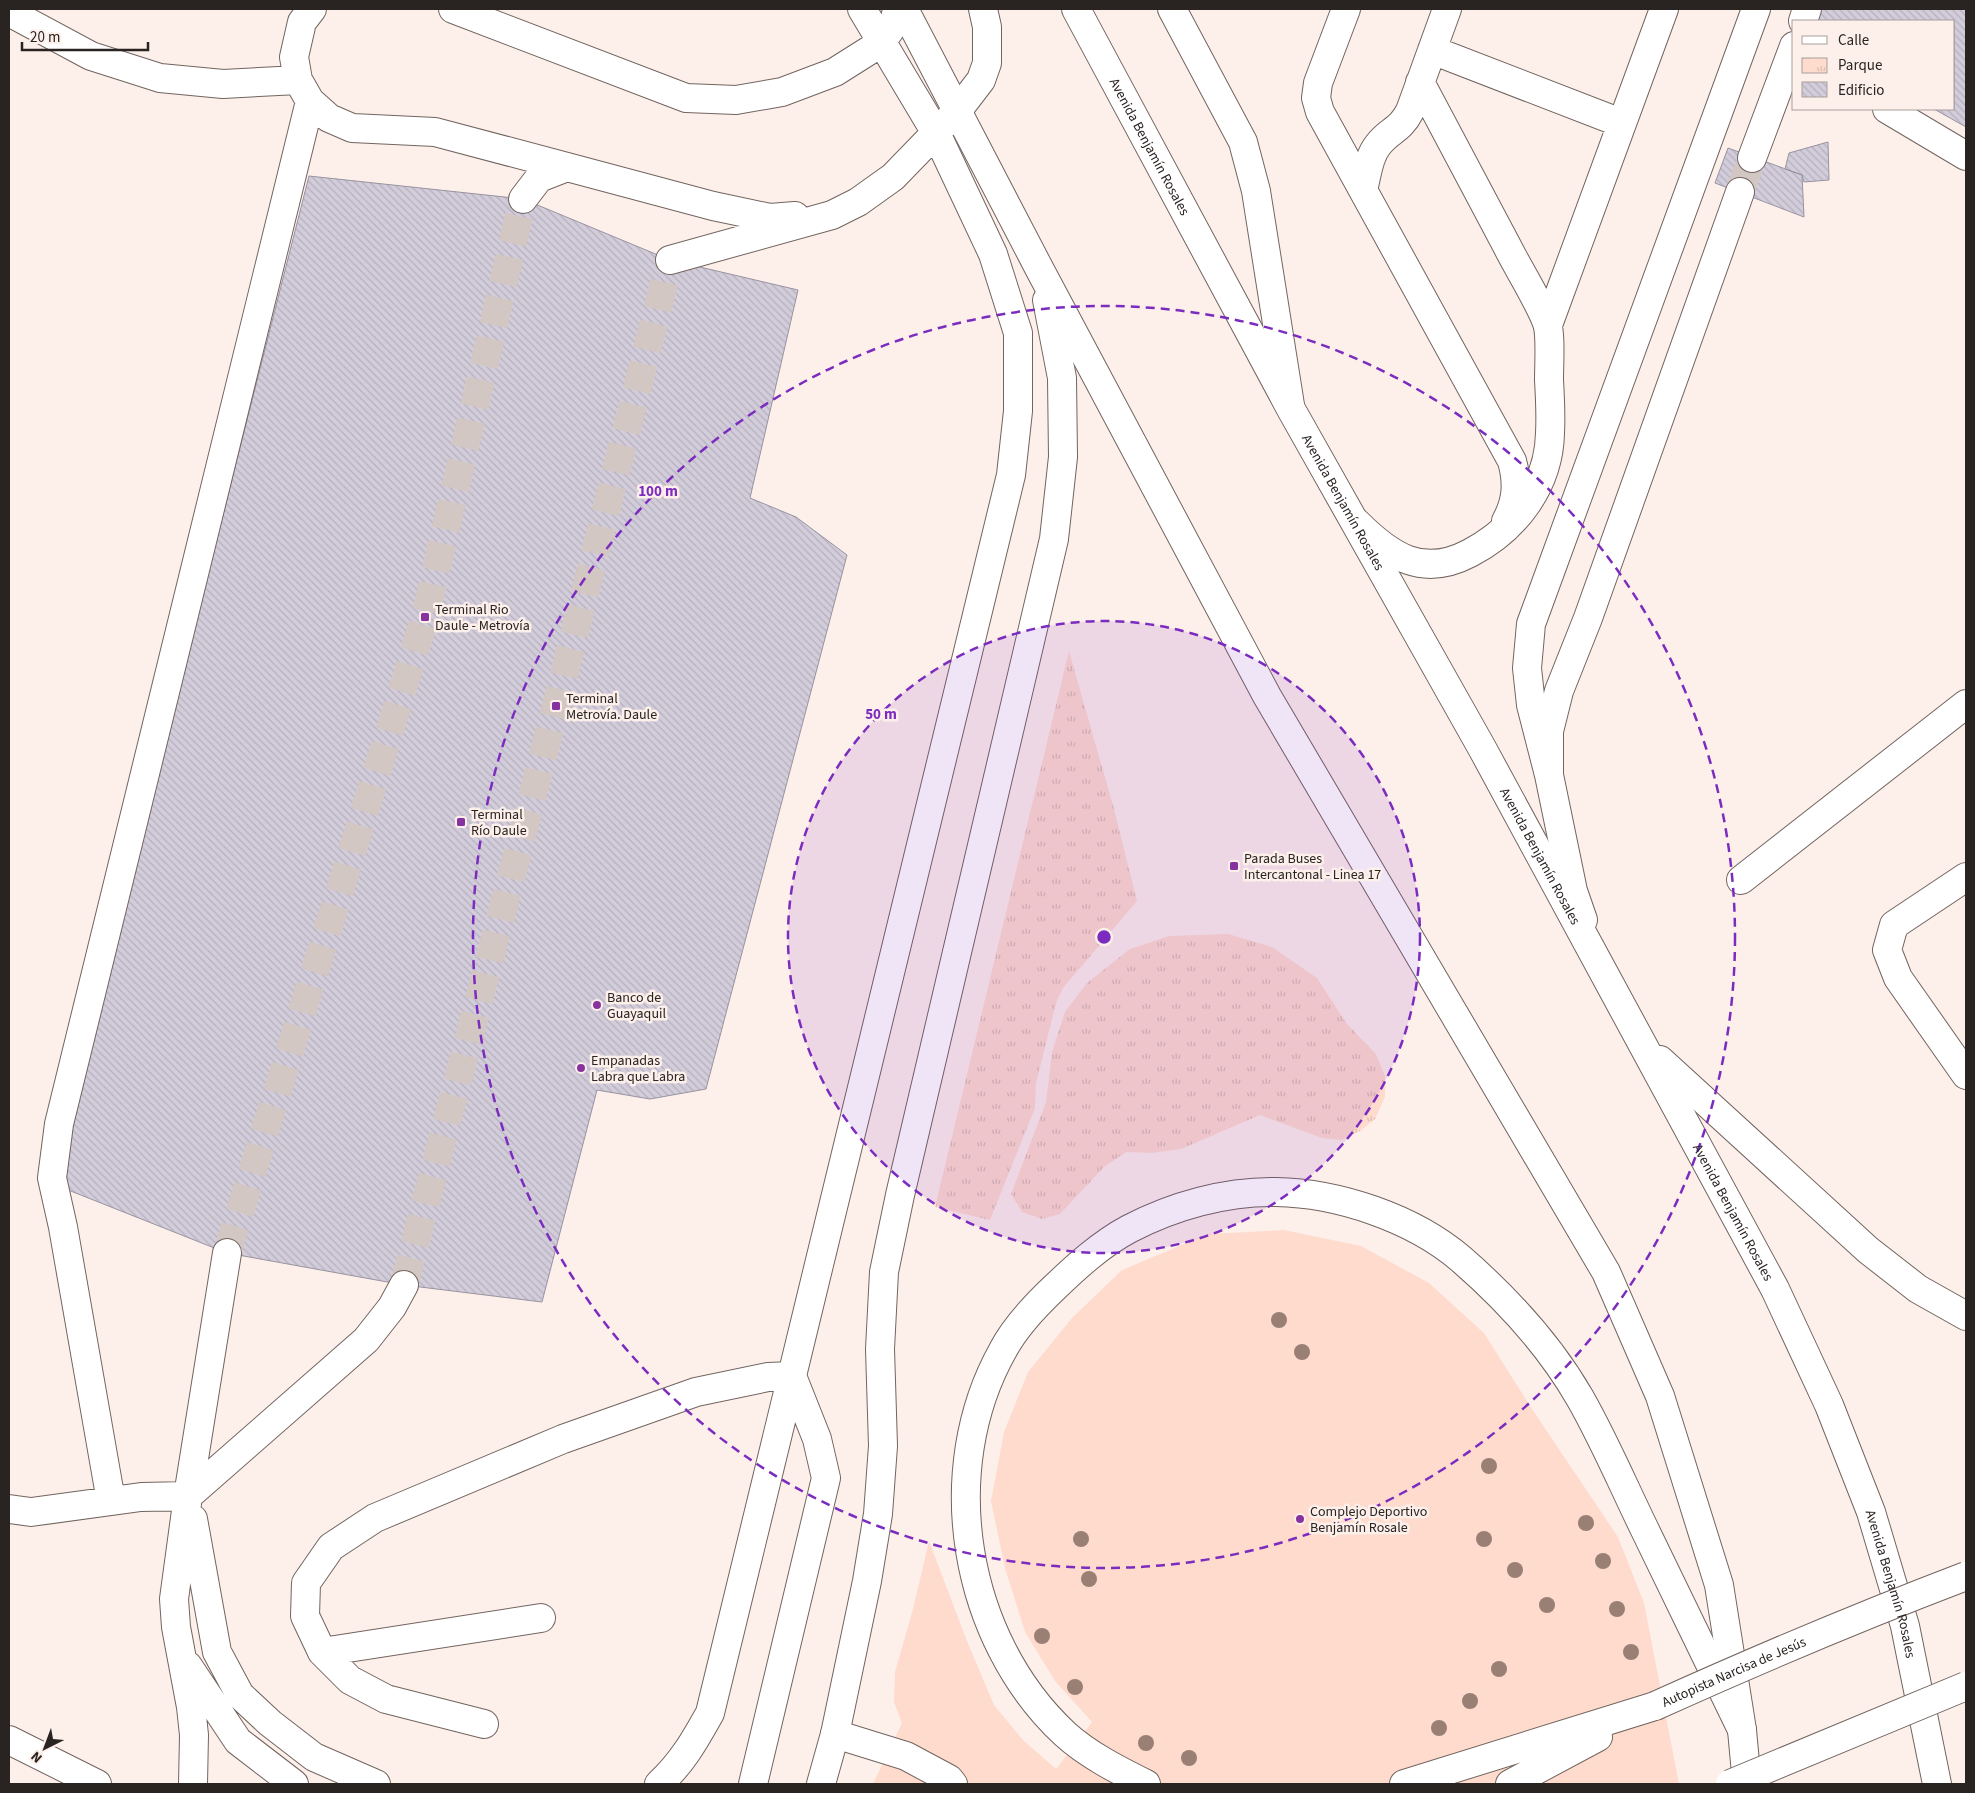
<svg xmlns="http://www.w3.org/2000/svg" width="1975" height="1793" viewBox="0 0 1975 1793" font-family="'Source Sans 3',sans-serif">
	<defs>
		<pattern id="park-tufts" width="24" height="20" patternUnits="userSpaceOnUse" patternTransform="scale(1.25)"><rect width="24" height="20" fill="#fedbcd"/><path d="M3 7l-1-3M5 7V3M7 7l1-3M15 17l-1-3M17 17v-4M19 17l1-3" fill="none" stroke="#dabcb0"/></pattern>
		<pattern id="building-back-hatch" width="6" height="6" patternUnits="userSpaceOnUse" patternTransform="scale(1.25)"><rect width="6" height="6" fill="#d3cddb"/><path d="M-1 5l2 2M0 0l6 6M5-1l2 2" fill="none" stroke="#b5b0bc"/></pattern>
	</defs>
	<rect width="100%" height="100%" fill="#fdf0eb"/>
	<!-- grass -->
	<path fill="#fedbcd" d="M 1284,1230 L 1361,1246 L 1429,1283 L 1484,1333 L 1532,1409 L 1618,1537 L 1644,1603 L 1679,1784 L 873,1784 L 902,1723 L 894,1702 L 895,1672 L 913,1609 L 929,1541 L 967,1641 L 994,1705 L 1023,1740 L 1056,1769 L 1092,1722 L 1055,1681 L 1025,1632 L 1005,1568 L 991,1501 L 1004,1432 L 1028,1372 L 1072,1318 L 1122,1270 L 1208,1234 Z"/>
	<!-- park -->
	<path fill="url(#park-tufts)" d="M 1069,651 L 1114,809 L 1137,901 L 1063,988 L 1056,1003 L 1036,1083 L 1035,1108 L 990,1220 L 935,1207 Z
		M 1228,934 L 1272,947 L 1317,978 L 1347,1024 L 1376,1054 L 1385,1076 L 1385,1097 L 1375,1119 L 1360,1131 L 1341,1140 L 1322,1138 L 1260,1115 L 1181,1149 L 1152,1153 L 1126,1152 L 1104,1167 L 1060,1214 L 1042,1219 L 1022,1212 L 1011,1194 L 1046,1102 L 1052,1052 L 1065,1012 L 1087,983 L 1130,949 L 1169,936 Z"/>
	<!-- building -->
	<path fill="url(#building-back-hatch)" stroke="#9893a0" d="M 1821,9 L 1966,9 L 1966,127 L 1934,109 L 1954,109 L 1954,21 L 1816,21 Z
		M 1828,142 L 1829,180 L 1804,182 L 1802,175 L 1785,169 L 1789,153 Z
		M 1728,148 L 1802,175 L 1804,217 L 1715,183 Z
		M 309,176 L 523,199 L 670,260 L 798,290 L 750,498 L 796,517 L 847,555 L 706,1089 L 650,1099 L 597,1090 L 542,1302 L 404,1285 L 227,1253 L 53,1184 Z"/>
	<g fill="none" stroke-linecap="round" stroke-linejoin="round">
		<!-- minor-tunnel -->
		<path stroke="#d3c7c3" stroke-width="28" stroke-dasharray="28 14" stroke-linecap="butt" d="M 1740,192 L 1752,158
			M 227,1253 L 425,617 L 523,199
			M 404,1285 L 556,706 L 670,260"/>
		<!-- minor casing -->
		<g stroke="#72645f" stroke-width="30">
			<path id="minor" d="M 312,9 L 302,22 L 294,57 L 298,80 L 310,101 L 329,118 L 352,128 L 435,132 L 567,167
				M 453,9 L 686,98 L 736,100 L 782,92 L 835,72 L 881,43 L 894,24 L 897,9
				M 1172,9 L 1243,142 L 1256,191 L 1290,405
				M 1346,9 L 1318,83 L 1316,98 L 1320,112 L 1512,461 C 1518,483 1517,501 1506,521
				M 9,12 L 91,56 L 160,78 L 223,84 L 298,80
				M 1803,21 L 1807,9
				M 1432,50 L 1621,123
				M 1887,109 L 1966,156
				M 1752,158 L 1794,46
				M 1363,190 C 1367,176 1368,157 1378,145 C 1389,130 1400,131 1410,111 L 1447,9
				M 523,199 L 539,178 L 567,167 L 713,206 L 770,218 L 795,216
				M 670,260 L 832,215 L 858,202 L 893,177 L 958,110 L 981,80 L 987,63 L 987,27 L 983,9
				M 1548,325 L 1664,9
				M 1357,523 C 1391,557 1423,578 1470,553 C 1516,529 1549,485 1550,433 C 1551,415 1550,397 1549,380 C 1549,366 1551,334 1547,323 C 1538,299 1519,270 1507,246 C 1478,191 1449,137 1420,82
				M 1549,775 L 1531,705 L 1527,668 L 1531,624 L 1756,9
				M 1966,877 L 1894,925 L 1887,950 L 1898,978 L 1966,1075
				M 1741,880 L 1966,704
				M 1583,920 L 1573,891 L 1549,775 L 1549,731 L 1559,691 L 1588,618 L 1740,192
				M 111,1501 L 63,1227 L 52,1178 L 59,1124 L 310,101
				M 9,1509 L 31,1512 L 141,1497 L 188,1496 L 366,1340 L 392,1307 L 404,1285
				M 193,1519 L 217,1652 L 240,1695 L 270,1723 L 314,1757 L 376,1784
				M 322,1652 L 541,1618
				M 188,1666 L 238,1741 L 294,1784
				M 484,1724 L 386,1699 L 350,1680 L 322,1652 L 305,1616 L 306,1583 L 331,1547 L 375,1518 L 563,1439 L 696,1392 L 768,1377 L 792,1376 L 817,1439 L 826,1478 L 753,1784
				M 835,1734 L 906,1756 L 949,1779 L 953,1784
				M 9,1740 L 97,1784
				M 193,1784 L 194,1735 L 191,1707 L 176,1627 L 174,1599 L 188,1496 L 227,1253
				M 659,1784 C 682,1763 695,1740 710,1713 L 1011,475 L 1018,411 L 1018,333 L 993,254 L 936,133 L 862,9"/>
		</g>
		<!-- major casing -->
		<g stroke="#72645f" stroke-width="30">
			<g id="major">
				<path d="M 904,9 L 1040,270 L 1267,696 L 1606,1272 L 1660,1396 L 1719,1585 L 1742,1730 L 1747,1784"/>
				<path id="s1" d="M 1076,9 L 1292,411 L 1482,748 L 1775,1289 L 1829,1405 L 1871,1512 L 1905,1626 L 1937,1784"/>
				<path d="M 1660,1060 L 1868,1250 L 1918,1289 L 1966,1316"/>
				<path d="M 821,1784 L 835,1734 L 867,1581 L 878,1514 L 883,1446 L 880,1349 L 884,1272 L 900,1195 L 1054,539 L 1063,457 L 1062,378 L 1047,300"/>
			</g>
		</g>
		<!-- highway casing -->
		<g stroke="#72645f" stroke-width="30">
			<path id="highway" d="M 1146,1784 C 1118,1770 1088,1755 1065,1734 C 963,1639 935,1471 1003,1350 C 1015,1327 1035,1306 1054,1288 C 1077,1266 1101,1244 1129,1229 C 1173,1206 1226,1191 1276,1192 C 1338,1193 1413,1218 1461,1259 C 1507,1299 1550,1346 1580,1398 C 1604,1440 1623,1485 1644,1528 C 1677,1595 1709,1663 1742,1730
				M 1404,1784 L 1655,1706
				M 1510,1784 L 1598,1737"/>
		</g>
		<!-- minor -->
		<use href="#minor" stroke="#fff" stroke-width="28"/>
		<!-- major -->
		<use href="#major" stroke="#fff" stroke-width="28"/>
		<!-- highway -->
		<use href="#highway" stroke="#fff" stroke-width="28"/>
		<!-- highway-bridge casing -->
		<g stroke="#72645f" stroke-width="30" stroke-linecap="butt">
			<g id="highway-bridge">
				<path id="s2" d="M 1655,1706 C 1757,1660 1861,1616 1966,1576"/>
				<path d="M 1730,1784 L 1966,1686"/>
			</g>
		</g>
		<!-- highway-bridge -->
		<use href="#highway-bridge" stroke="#fff" stroke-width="28"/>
	</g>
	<!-- trees -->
	<g fill="#997f74">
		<circle cx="1279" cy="1320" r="8"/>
		<circle cx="1302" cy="1352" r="8"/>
		<circle cx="1489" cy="1466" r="8"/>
		<circle cx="1586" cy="1523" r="8"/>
		<circle cx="1081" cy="1539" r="8"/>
		<circle cx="1484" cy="1539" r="8"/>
		<circle cx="1603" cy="1561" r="8"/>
		<circle cx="1515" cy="1570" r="8"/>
		<circle cx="1089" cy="1579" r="8"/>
		<circle cx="1547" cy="1605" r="8"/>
		<circle cx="1617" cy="1609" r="8"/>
		<circle cx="1042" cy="1636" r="8"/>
		<circle cx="1631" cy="1652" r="8"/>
		<circle cx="1499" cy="1669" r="8"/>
		<circle cx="1075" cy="1687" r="8"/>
		<circle cx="1470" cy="1701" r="8"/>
		<circle cx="1439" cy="1728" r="8"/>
		<circle cx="1146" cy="1743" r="8"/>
		<circle cx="1189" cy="1758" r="8"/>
	</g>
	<!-- distance rings -->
	<circle cx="1104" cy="937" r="316" fill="#7b2cbf" fill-opacity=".12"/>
	<g fill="none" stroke="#7b2cbf" stroke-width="2.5" stroke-dasharray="9 6">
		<circle cx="1104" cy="937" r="316"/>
		<circle cx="1104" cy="937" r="631"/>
	</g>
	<!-- markers -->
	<g fill="#8832a0" stroke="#fdf0eb" stroke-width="2">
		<rect x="420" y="612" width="10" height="10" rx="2.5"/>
		<rect x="551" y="701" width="10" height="10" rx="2.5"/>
		<rect x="456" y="817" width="10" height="10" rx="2.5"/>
		<rect x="1229" y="861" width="10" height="10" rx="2.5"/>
		<circle cx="597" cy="1005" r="5"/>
		<circle cx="581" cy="1068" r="5"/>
		<circle cx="1300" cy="1519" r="5"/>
	</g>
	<g text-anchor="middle" stroke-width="5" stroke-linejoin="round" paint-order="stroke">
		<!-- street labels -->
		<g font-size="14" fill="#292321" stroke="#fdf0eb">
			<text dy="5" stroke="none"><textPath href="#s1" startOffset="156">Avenida Benjamín Rosales</textPath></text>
			<text dy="5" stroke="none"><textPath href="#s1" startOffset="561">Avenida Benjamín Rosales</textPath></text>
			<text dy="5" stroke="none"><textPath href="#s1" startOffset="966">Avenida Benjamín Rosales</textPath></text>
			<text dy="5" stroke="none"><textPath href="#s1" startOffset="1371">Avenida Benjamín Rosales</textPath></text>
			<text dy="5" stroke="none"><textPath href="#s1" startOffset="1776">Avenida Benjamín Rosales</textPath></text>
			<text dy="5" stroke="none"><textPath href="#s2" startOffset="86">Autopista Narcisa de Jesús</textPath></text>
		</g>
		<!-- poi labels -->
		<g font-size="14" fill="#292321" stroke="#fdf0eb" text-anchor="start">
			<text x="435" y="614">Terminal Rio<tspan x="435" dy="16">Daule - Metrovía</tspan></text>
			<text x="566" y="703">Terminal<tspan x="566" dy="16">Metrovía. Daule</tspan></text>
			<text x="471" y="819">Terminal<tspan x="471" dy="16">Río Daule</tspan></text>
			<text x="1244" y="863">Parada Buses<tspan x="1244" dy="16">Intercantonal - Linea 17</tspan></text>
			<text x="607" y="1002">Banco de<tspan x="607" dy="16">Guayaquil</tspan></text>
			<text x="591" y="1065">Empanadas<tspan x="591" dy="16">Labra que Labra</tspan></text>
			<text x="1310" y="1516">Complejo Deportivo<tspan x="1310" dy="16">Benjamín Rosale</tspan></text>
		</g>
	</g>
	<circle cx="1104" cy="937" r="8" fill="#7b2cbf" stroke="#fdf0eb" stroke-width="2.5"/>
	<g font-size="15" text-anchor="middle" font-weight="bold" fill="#7b2cbf" stroke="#fdf0eb" stroke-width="5" stroke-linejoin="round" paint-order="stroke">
		<text x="658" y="496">100 m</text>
		<text x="881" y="719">50 m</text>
	</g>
	<!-- border -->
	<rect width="1975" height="1793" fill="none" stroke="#292321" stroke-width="20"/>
	<!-- legend -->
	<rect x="1792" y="20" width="162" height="90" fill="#fdf0eb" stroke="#a89e9a"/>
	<rect x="1802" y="36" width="25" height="8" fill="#ffffff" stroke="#a89e9a"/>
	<text x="1838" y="45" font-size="15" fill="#292321">Calle</text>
	<rect x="1802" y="58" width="25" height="15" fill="url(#park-tufts)" stroke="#a89e9a"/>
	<text x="1838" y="70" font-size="15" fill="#292321">Parque</text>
	<rect x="1802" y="82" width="25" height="15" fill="url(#building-back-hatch)" stroke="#a89e9a"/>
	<text x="1838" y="95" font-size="15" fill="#292321">Edificio</text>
	<!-- north arrow -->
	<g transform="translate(45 1748) rotate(222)" stroke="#fdf0eb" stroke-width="4" paint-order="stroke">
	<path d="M0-4L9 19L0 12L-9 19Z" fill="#292321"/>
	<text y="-8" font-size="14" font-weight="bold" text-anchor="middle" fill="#292321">N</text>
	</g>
	<!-- scale -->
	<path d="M22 42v8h126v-8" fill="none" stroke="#292321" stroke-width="2.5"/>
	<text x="30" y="42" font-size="15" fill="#292321" stroke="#fdf0eb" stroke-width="4" paint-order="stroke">20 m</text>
</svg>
